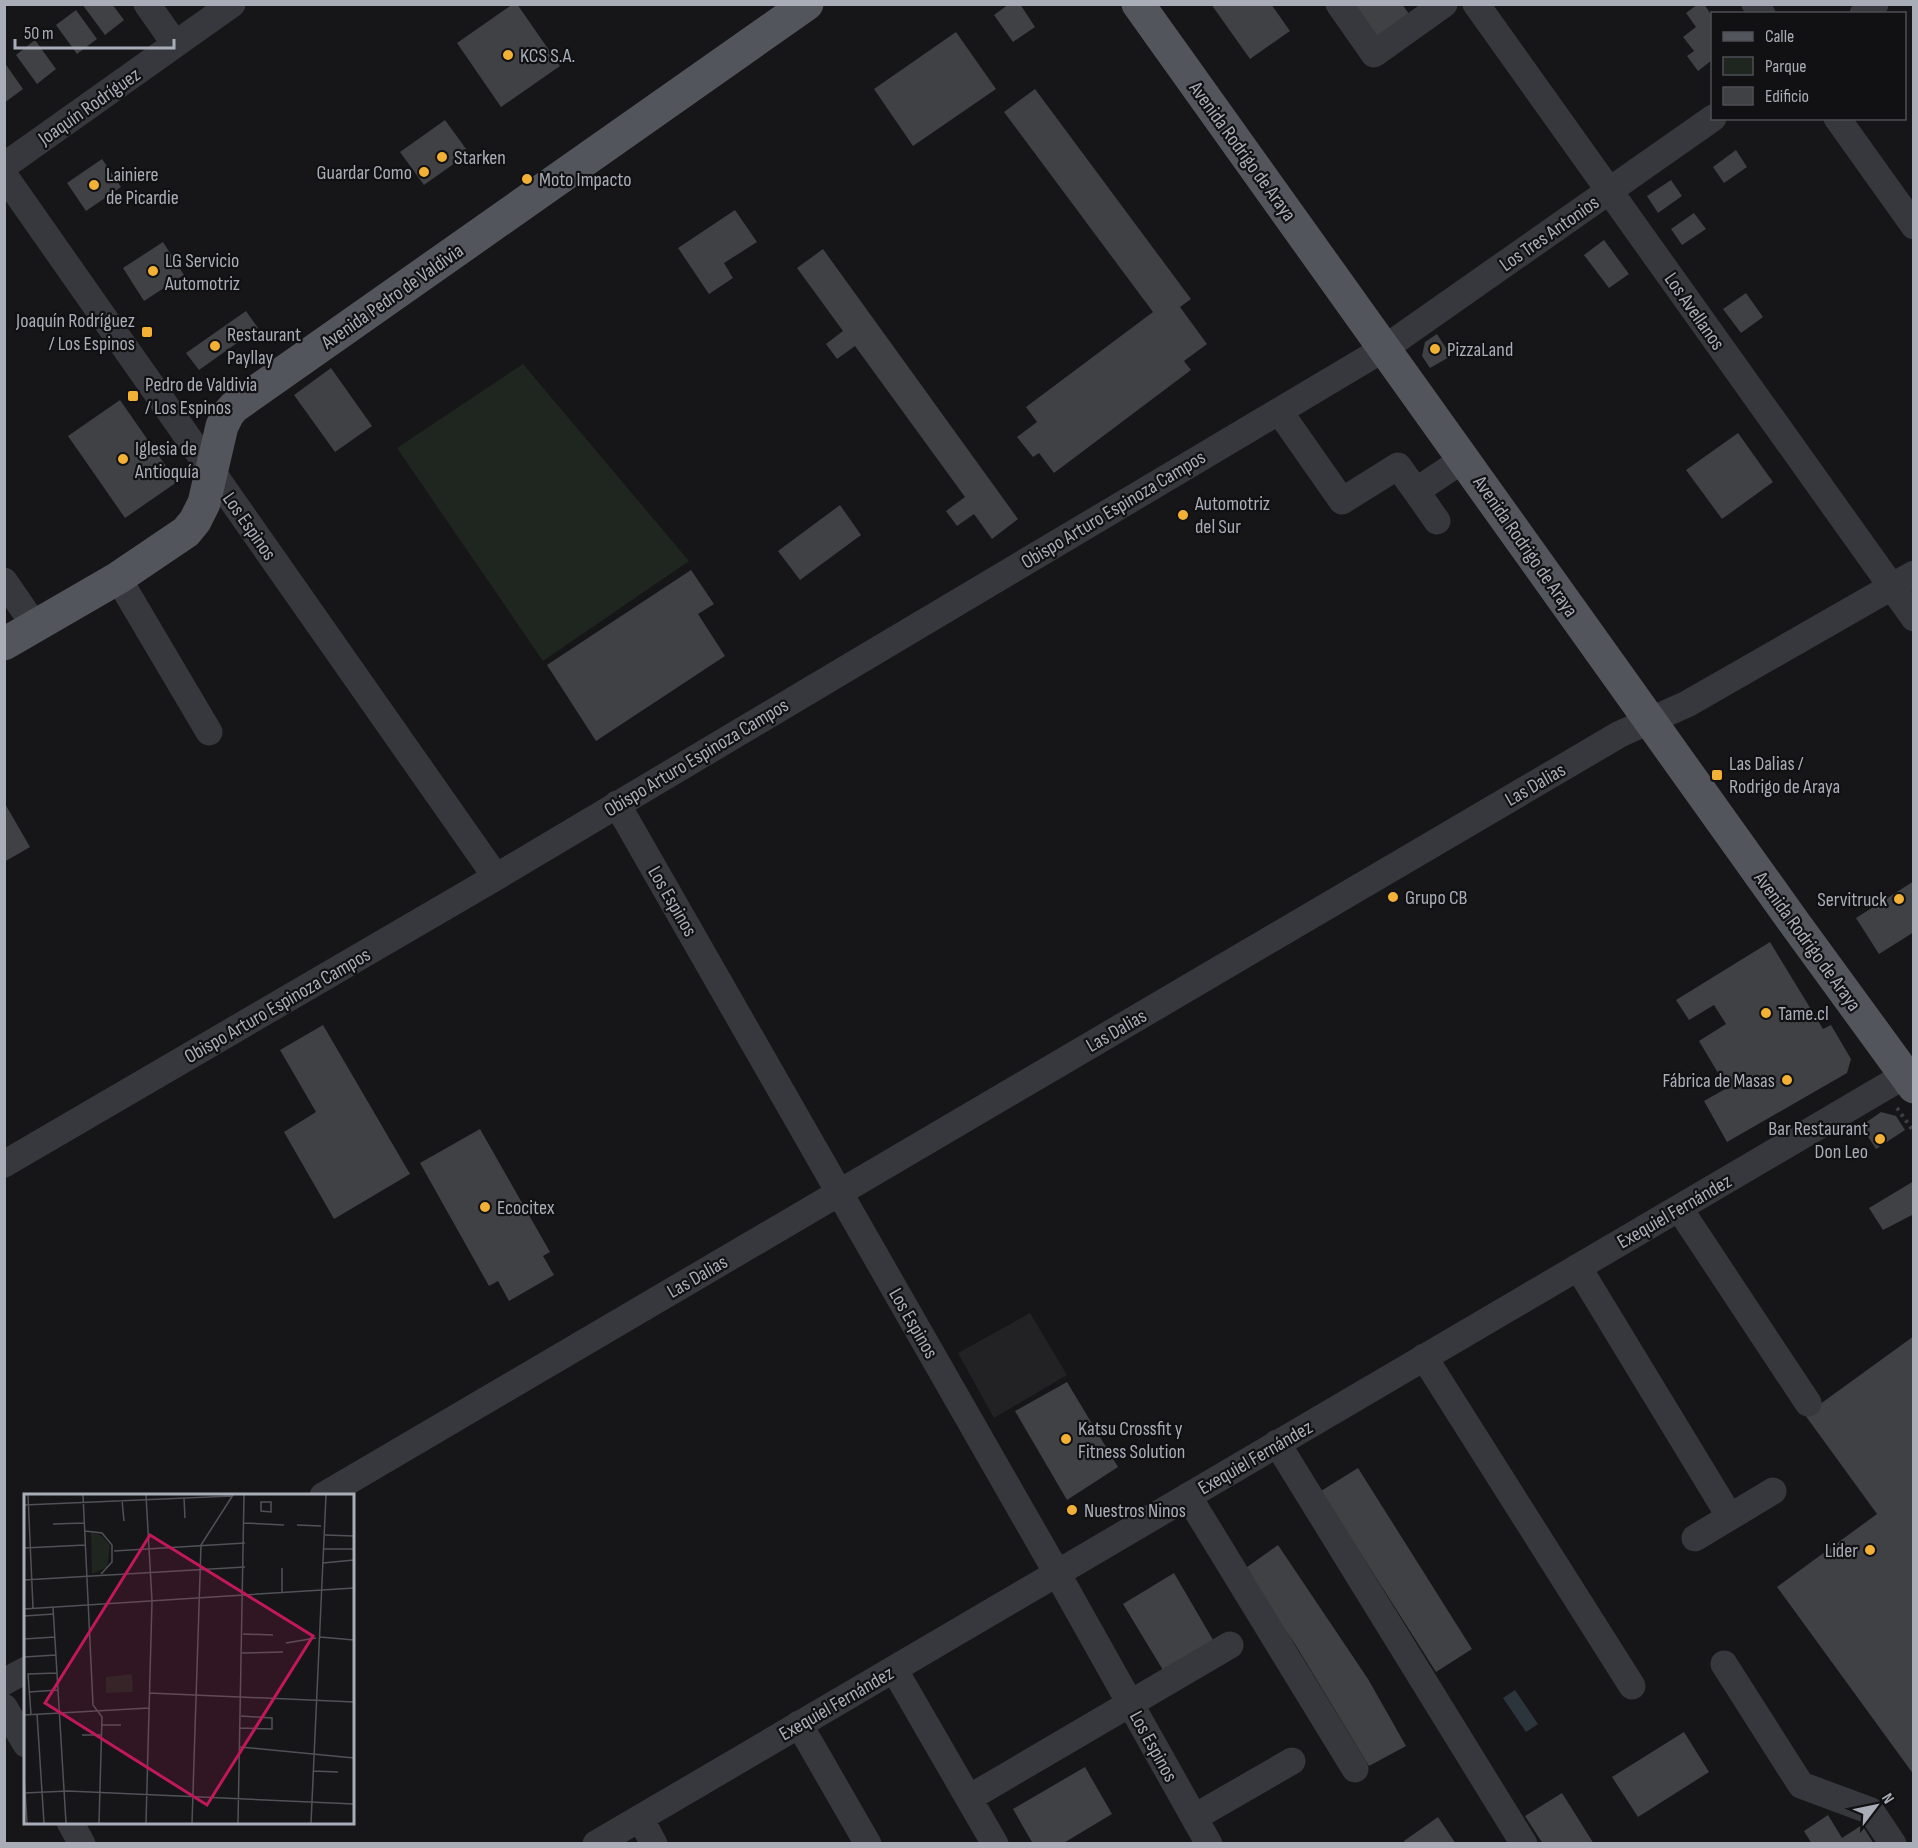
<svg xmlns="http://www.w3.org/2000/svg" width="1918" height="1848" viewBox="0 0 1918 1848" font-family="'Sofia Sans Condensed',sans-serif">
	<rect width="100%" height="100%" fill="#161618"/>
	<!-- built -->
	<path fill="#222225" d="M 1030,1313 L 1067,1375 L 994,1418 L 958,1353 Z"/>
	<!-- green -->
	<path fill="#1e261f" d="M 523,364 L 689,561 L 543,661 L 397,448 Z"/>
	<!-- water -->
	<path fill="#2c353c" d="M 1515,1690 L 1538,1724 L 1526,1732 L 1503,1698 Z"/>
	<!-- building -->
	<path fill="#404145" d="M 82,4 L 112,4 L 124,20 L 105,35 Z
		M 513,4 L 517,4 L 560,66 L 501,107 L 457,43 Z
		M 1009,4 L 1020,4 L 1035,27 L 1013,42 L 994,15 Z
		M 1211,4 L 1271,4 L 1290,31 L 1250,59 Z
		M 1346,4 L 1402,4 L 1412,18 L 1375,45 Z
		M 1698,4 L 1704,4 L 1712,16 L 1712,60 L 1698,71 L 1687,56 L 1694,51 L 1683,37 L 1696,27 L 1686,13 Z
		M 76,10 L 97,39 L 77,54 L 56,25 Z
		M 956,32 L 996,89 L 913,146 L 874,89 Z
		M 35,40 L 56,69 L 37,84 L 16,55 Z
		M 4,62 L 23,89 L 4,103 Z
		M 1035,89 L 1191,299 L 1180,307 L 1207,344 L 1184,361 L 1191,370 L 1054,473 L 1039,453 L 1033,457 L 1017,437 L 1037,422 L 1026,407 L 1153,312 L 1004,112 Z
		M 445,120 L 469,153 L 424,185 L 400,152 Z
		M 1736,150 L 1747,167 L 1724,183 L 1713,167 Z
		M 102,159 L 121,187 L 86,211 L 67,183 Z
		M 1671,180 L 1682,196 L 1658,213 L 1647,196 Z
		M 735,210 L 757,242 L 724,263 L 733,278 L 709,294 L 678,248 Z
		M 1694,213 L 1706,229 L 1682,245 L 1671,229 Z
		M 1604,240 L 1629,274 L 1609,288 L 1584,255 Z
		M 163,242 L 184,275 L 144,301 L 123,268 Z
		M 823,249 L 1018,519 L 992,539 L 974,514 L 957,526 L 946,511 L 965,497 L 855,346 L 837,359 L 826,344 L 843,331 L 797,268 Z
		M 1746,293 L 1763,317 L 1741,333 L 1723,309 Z
		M 246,311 L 258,328 L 199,370 L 186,353 Z
		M 1437,334 L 1451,356 L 1430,368 L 1422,356 L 1425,342 Z
		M 331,368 L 372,426 L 335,452 L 294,395 Z
		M 120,400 L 177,482 L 125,518 L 68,436 Z
		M 1738,433 L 1773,482 L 1722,519 L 1686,470 Z
		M 840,505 L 861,535 L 800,580 L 778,551 Z
		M 691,570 L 714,604 L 698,614 L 725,656 L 596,741 L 547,665 Z
		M 4,802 L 30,847 L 4,862 Z
		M 1914,881 L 1914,932 L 1879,954 L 1856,918 Z
		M 1770,942 L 1823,1029 L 1831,1025 L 1851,1059 L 1847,1073 L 1727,1142 L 1704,1101 L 1727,1088 L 1699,1041 L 1726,1024 L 1714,1005 L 1689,1020 L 1676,1000 Z
		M 323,1025 L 410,1174 L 334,1219 L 284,1132 L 316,1112 L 280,1050 Z
		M 1881,1112 L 1896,1116 L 1905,1130 L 1876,1149 L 1861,1126 Z
		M 480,1129 L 550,1252 L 543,1256 L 554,1275 L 509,1301 L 498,1281 L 489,1286 L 420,1163 Z
		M 1914,1181 L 1914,1214 L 1883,1230 L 1869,1208 Z
		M 1914,1336 L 1914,1775 L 1777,1587 L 1877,1514 L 1805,1415 Z
		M 1067,1382 L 1118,1467 L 1067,1500 L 1015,1411 Z
		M 1358,1468 L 1472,1649 L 1436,1672 L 1321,1491 Z
		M 1278,1545 L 1368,1679 L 1406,1746 L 1369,1766 L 1295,1644 L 1243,1570 Z
		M 1174,1573 L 1216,1645 L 1166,1675 L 1123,1604 Z
		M 1684,1732 L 1709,1772 L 1638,1817 L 1612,1777 Z
		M 1085,1767 L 1112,1814 L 1062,1844 L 1033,1844 L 1013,1809 Z
		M 1562,1793 L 1594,1844 L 1543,1844 L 1525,1816 Z
		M 1828,1815 L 1842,1838 L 1862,1825 L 1874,1844 L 1812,1844 L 1804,1831 Z
		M 1438,1817 L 1456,1844 L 1405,1844 L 1404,1841 Z"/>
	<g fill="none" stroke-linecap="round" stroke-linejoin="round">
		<!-- path -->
		<path stroke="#3d3f44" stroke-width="4" stroke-dasharray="3 4.5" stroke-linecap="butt" d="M 1897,1108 L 1914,1132"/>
		<!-- minor -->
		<path stroke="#37383d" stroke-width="27" d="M 147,4 L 175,44
			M 1339,4 L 1374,54 L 1444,4
			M 1476,4 L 1914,618
			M 1755,4 L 1762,14
			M 1863,14 L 1875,4
			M 1837,118 L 1914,226
			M 4,166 L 232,4
			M 4,175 L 496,877
			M 1279,411 L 1342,501 L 1398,466 L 1416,491 L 1464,459
			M 1416,491 L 1437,521
			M 118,578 L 209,732
			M 4,581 L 35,626
			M 617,804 L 1057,1573 L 1209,1844
			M 4,1164 L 496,877 L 1385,348 L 1713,118
			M 1679,1208 L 1808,1403
			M 1578,1267 L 1730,1517
			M 1424,1357 L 1632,1686
			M 1277,1443 L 1524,1844
			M 323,1496 L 1620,734 L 1687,704 L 1914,574
			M 1188,1496 L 1355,1769
			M 1695,1538 L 1773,1491
			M 1724,1664 L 1801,1785 L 1871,1811 L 1893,1844
			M 894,1669 L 995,1844
			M 4,1682 L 26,1670
			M 4,1707 L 26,1744
			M 799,1724 L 868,1844
			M 969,1798 L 1230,1645
			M 1195,1817 L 1292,1761
			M 640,1818 L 654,1844
			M 70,1822 L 82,1844
			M 596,1844 L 1914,1070"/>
		<!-- major -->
		<path stroke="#53555c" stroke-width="33" d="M 1138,4 L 1793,921 L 1914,1087
			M 4,644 L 118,578 L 186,532 L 195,521 L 204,503 L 222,426 L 228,414 L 234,407 L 807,4"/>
	</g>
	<!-- markers -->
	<g fill="#f2b134" stroke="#111113" stroke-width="2">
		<circle cx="508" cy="55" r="6"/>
		<circle cx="442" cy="157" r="6"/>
		<circle cx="424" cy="172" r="6"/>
		<circle cx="527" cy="179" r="6"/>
		<circle cx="94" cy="185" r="6"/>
		<circle cx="153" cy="271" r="6"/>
		<rect x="141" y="326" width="12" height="12" rx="3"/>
		<circle cx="215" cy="346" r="6"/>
		<circle cx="1435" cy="349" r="6"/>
		<rect x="127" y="390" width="12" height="12" rx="3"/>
		<circle cx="123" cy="459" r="6"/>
		<circle cx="1183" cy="515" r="6"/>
		<rect x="1711" y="769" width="12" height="12" rx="3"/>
		<circle cx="1393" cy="897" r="6"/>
		<circle cx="1899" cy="899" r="6"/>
		<circle cx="1766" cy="1013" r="6"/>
		<circle cx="1787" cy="1080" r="6"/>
		<circle cx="1880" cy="1139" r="6"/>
		<circle cx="485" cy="1207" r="6"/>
		<circle cx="1066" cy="1439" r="6"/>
		<circle cx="1072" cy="1510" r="6"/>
		<circle cx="1870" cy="1550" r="6"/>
	</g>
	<g text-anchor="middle" stroke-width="4.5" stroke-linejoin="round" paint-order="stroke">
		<!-- poi labels -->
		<g font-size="20" fill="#a8adb8" stroke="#111113" text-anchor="start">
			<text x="520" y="62">KCS S.A.</text>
			<text x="454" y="164">Starken</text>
			<text x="412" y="179" text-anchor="end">Guardar Como</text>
			<text x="106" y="181">Lainiere<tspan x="106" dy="23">de Picardie</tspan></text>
			<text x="539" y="186">Moto Impacto</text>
			<text x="165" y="267">LG Servicio<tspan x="165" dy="23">Automotriz</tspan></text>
			<text x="135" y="327" text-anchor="end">Joaquín Rodríguez<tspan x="135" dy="23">/ Los Espinos</tspan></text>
			<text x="227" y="341">Restaurant<tspan x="227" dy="23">Payllay</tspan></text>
			<text x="1447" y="356">PizzaLand</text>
			<text x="145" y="391">Pedro de Valdivia<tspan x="145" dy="23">/ Los Espinos</tspan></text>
			<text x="135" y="455">Iglesia de<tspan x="135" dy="23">Antioquía</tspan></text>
			<text x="1195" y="510">Automotriz<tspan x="1195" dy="23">del Sur</tspan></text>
			<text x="1729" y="770">Las Dalias /<tspan x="1729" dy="23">Rodrigo de Araya</tspan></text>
			<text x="1405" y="904">Grupo CB</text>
			<text x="1887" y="906" text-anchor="end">Servitruck</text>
			<text x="1778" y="1020">Tame.cl</text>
			<text x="1775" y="1087" text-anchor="end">Fábrica de Masas</text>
			<text x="1868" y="1135" text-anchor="end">Bar Restaurant<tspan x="1868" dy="23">Don Leo</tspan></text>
			<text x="497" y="1214">Ecocitex</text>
			<text x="1078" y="1435">Katsu Crossfit y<tspan x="1078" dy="23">Fitness Solution</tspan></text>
			<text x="1084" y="1517">Nuestros Ninos</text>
			<text x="1858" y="1557" text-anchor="end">Lider</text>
		</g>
		<!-- street labels -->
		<g font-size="20" fill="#a8adb8" stroke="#111113">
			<text transform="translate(89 106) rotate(-35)" y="7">Joaquín Rodríguez</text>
			<text transform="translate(1243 151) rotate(54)" y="7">Avenida Rodrigo de Araya</text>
			<text transform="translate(1549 233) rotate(-35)" y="7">Los Tres Antonios</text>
			<text transform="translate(392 296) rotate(-35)" y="7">Avenida Pedro de Valdivia</text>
			<text transform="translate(1695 311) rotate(55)" y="7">Los Avellanos</text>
			<text transform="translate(1113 509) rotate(-31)" y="7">Obispo Arturo Espinoza Campos</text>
			<text transform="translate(250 526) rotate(55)" y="7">Los Espinos</text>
			<text transform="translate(1526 546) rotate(55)" y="7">Avenida Rodrigo de Araya</text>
			<text transform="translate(696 757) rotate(-31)" y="7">Obispo Arturo Espinoza Campos</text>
			<text transform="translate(1535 784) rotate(-30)" y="7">Las Dalias</text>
			<text transform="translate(673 901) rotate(60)" y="7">Los Espinos</text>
			<text transform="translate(1808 941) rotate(54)" y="7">Avenida Rodrigo de Araya</text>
			<text transform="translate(277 1005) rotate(-30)" y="7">Obispo Arturo Espinoza Campos</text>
			<text transform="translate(1116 1030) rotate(-30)" y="7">Las Dalias</text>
			<text transform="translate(1674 1211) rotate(-30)" y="7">Exequiel Fernández</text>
			<text transform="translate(697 1276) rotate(-30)" y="7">Las Dalias</text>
			<text transform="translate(914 1323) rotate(60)" y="7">Los Espinos</text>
			<text transform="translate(1255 1457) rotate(-30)" y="7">Exequiel Fernández</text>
			<text transform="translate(836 1703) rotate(-30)" y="7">Exequiel Fernández</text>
			<text transform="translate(1154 1746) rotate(61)" y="7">Los Espinos</text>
		</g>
	</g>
	<!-- overview -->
	<g transform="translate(24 1494)">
		<rect width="330" height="330" fill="#161618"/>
		<path d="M 67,38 L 78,42 L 86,52 L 83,73 L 68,80 ZM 108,180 L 109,198 L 82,199 L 82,183 Z" fill="#1e261f"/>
		<path fill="none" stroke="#505258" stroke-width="1.5" d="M 4,1 L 9,114M 59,1 L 69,211 L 78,223 L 75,329M 160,4 L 161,24M 98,6 L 100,27M 237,8 L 247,8 L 247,18 L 237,17 ZM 0,11 L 208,2M 220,29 L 260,31M 29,30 L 60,29M 273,31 L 297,32M 61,37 L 78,39 L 88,51 L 88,68 L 77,80M 301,41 L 330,42M 0,54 L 61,51M 300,55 L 330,55M 90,57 L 221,49M 299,69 L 330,66M 0,86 L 221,73M 258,99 L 258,74M 29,113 L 42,329M 0,115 L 330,94M 0,122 L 30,120M 219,140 L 249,141M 296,143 L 330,146M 0,145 L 31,143M 262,149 L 292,144M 218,159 L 259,158M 0,163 L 32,161M 5,198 L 34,196M 125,199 L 330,208M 7,220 L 4,180 L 33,179M 13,220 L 20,329M 0,221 L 125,214M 78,231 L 97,231M 216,234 L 248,235 L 248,224 L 217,222M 58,241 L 78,241M 216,253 L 330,264M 289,277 L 314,278M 0,282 L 3,329M 0,299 L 44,297 L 330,310M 122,329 L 128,107 L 122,1M 168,329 L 177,51 L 209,1M 214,329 L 220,1M 287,329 L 302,1"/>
		<path fill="#c2185b" fill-opacity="0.15" stroke="#c2185b" stroke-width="3" d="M 126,41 L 289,142 L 183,311 L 21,209 Z"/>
		<rect width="330" height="330" fill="none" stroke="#a8adb8" stroke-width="3"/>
	</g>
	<!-- border -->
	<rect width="1918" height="1848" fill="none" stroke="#a8adb8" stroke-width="12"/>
	<!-- legend -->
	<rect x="1711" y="12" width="195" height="108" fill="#111113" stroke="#4d4f55" stroke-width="1.5"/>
	<rect x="1723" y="32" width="30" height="9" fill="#53555c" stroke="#4d4f55" stroke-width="1.5"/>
	<text x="1765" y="42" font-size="18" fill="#a8adb8">Calle</text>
	<rect x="1723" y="57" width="30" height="18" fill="#1e261f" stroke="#4d4f55" stroke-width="1.5"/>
	<text x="1765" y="72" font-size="18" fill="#a8adb8">Parque</text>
	<rect x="1723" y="87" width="30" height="18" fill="#404145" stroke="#4d4f55" stroke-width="1.5"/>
	<text x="1765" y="102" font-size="18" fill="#a8adb8">Edificio</text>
	<!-- north arrow -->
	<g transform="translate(1876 1806) rotate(58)" stroke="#111113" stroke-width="4.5" paint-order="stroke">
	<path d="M0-4.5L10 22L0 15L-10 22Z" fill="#a8adb8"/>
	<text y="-9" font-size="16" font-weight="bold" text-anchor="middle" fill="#a8adb8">N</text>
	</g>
	<!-- scale -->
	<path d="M15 39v9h159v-9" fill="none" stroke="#a8adb8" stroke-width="3"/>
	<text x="24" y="39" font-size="18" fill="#a8adb8" stroke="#111113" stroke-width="4.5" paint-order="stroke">50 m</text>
</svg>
